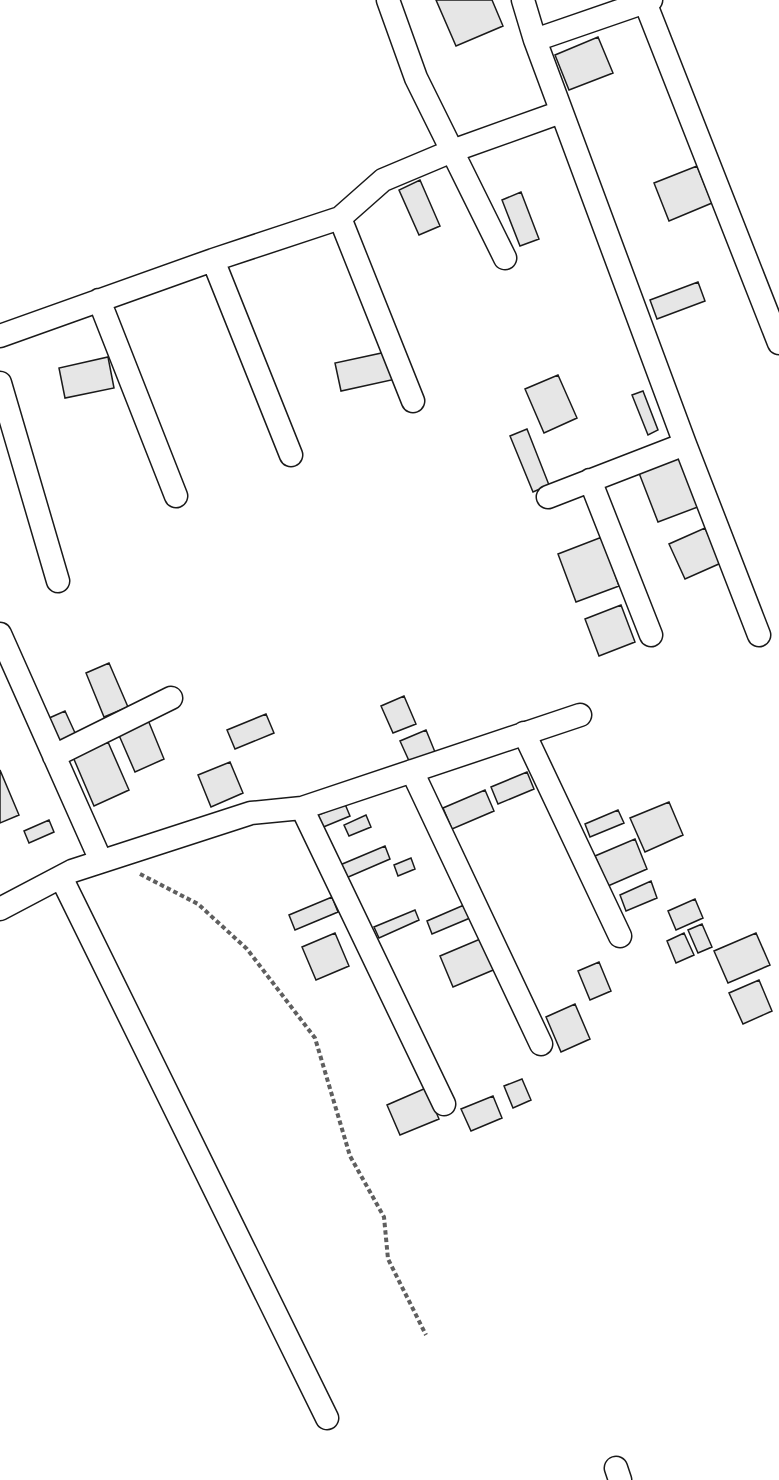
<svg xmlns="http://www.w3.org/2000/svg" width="779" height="1480" viewBox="0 0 779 1480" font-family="'Archivo Narrow',sans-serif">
	<rect width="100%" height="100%" fill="#fff"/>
	<!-- building -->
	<path fill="#e6e6e6" stroke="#1a1a1a" stroke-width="1.5" d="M 436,0 L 492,0 L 503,26 L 456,46 Z
		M 598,37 L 613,73 L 569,90 L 555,55 Z
		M 697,166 L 712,203 L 669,221 L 654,183 Z
		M 420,180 L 440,226 L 419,235 L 399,190 Z
		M 521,192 L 539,239 L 520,246 L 502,200 Z
		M 698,282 L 705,301 L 657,319 L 650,300 Z
		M 391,351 L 396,379 L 341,391 L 335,363 Z
		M 108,357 L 114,388 L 65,398 L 59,368 Z
		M 558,375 L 577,418 L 544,433 L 525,389 Z
		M 643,391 L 658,430 L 648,435 L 632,395 Z
		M 527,429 L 549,485 L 533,492 L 510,436 Z
		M 684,456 L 703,505 L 658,522 L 639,473 Z
		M 705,528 L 721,563 L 685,579 L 669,544 Z
		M 602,537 L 619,586 L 576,602 L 558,554 Z
		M 621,605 L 635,642 L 599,656 L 585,619 Z
		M 109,663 L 128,707 L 104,717 L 86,673 Z
		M 404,696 L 416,724 L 393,733 L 381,706 Z
		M 65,711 L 76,735 L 58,743 L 47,719 Z
		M 266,714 L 274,733 L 235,749 L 227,730 Z
		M 148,720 L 164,759 L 135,772 L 118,733 Z
		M 426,730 L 435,752 L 410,763 L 400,741 Z
		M 108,742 L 129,790 L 94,806 L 73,757 Z
		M 230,762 L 243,793 L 211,807 L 198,775 Z
		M 0,770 L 19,815 L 0,823 Z
		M 527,772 L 534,789 L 498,804 L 491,787 Z
		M 485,790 L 494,811 L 452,829 L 443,808 Z
		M 669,802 L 683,835 L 645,852 L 630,818 Z
		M 345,804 L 350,816 L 321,828 L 316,816 Z
		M 618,810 L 624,823 L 590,837 L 585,824 Z
		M 366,815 L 371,827 L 349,836 L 344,825 Z
		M 49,820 L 54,832 L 29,843 L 24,831 Z
		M 635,839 L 647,869 L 608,886 L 595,856 Z
		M 385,846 L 390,859 L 346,878 L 340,865 Z
		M 411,858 L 415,869 L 398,876 L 394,865 Z
		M 651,881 L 657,898 L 626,911 L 620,895 Z
		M 332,897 L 338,912 L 295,930 L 289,915 Z
		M 695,899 L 703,918 L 676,930 L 668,911 Z
		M 464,905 L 470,918 L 432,934 L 427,921 Z
		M 415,910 L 419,920 L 379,938 L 374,927 Z
		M 702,924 L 712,947 L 698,953 L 688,930 Z
		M 335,933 L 349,966 L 316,980 L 302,947 Z
		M 684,933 L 694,955 L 676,963 L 667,941 Z
		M 756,933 L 770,965 L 728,983 L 714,951 Z
		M 485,937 L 498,968 L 453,987 L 440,956 Z
		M 599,962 L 611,991 L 590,1000 L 578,971 Z
		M 759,980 L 772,1011 L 743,1024 L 729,993 Z
		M 575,1004 L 590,1039 L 561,1052 L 546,1017 Z
		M 522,1079 L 531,1100 L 513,1108 L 504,1086 Z
		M 426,1088 L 439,1119 L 400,1135 L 387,1105 Z
		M 493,1096 L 502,1118 L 471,1131 L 461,1109 Z"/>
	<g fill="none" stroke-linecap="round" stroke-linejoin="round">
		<!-- minor casing -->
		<g stroke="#1a1a1a" stroke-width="25">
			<path id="minor" d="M 388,0 L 416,78 L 505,258
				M 523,0 L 535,40 L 685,444 L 759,635
				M 645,2 L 779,343
				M 535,40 L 651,0
				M 340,218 L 413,401
				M 213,260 L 291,455
				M 99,300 L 176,496
				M 0,336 L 213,260 L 340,218 L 383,180 L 452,151 L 561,112
				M 0,383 L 58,581
				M 590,480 L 651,635
				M 548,497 L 685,444
				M 0,634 L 101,861
				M 524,733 L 620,936
				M 54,756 L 171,698
				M 412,771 L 541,1044
				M 302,808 L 444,1104
				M 61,877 L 327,1418
				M 0,909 L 72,871 L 251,813 L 302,808 L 580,715
				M 616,1468 L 620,1480"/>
		</g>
		<!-- path -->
		<path stroke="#5f5f5f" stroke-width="4" stroke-dasharray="4.5 3" stroke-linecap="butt" d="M 140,874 L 198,904 L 247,949 L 315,1038 L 350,1156 L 384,1217 L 388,1259 L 426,1335"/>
		<!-- minor -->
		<use href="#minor" stroke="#fff" stroke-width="22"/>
	</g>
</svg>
